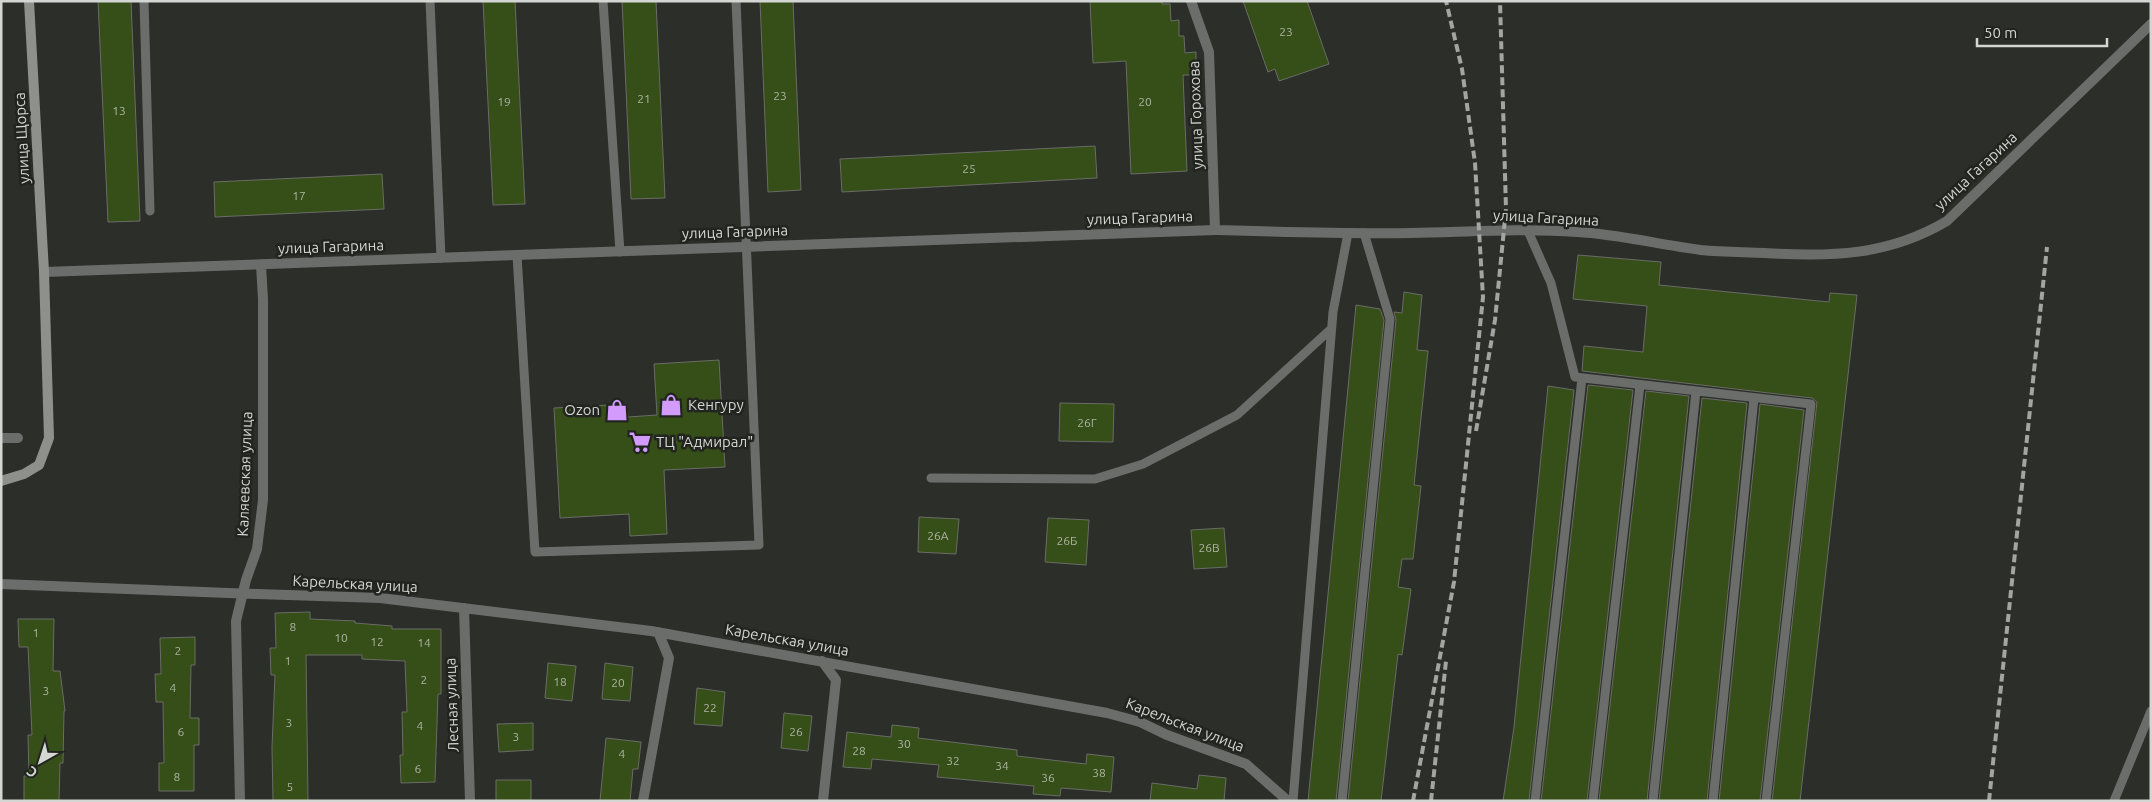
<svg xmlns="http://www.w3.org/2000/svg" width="2152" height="802" viewBox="0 0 2152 802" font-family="Ubuntu,sans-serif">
	<rect width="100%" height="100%" fill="#2c2e29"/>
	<!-- building -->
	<path fill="#364e17" stroke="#6a6c67" d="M 98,1 L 131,1 L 140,221 L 108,222 Z
		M 483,1 L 515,1 L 525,204 L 493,205 Z
		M 622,1 L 656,1 L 665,198 L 631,199 Z
		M 760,1 L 793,1 L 801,190 L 768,192 Z
		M 1090,1 L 1162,1 L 1162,4 L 1170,4 L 1171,21 L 1179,20 L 1179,36 L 1184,36 L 1185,53 L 1196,52 L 1196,75 L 1183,75 L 1187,171 L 1131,174 L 1126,61 L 1093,63 Z
		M 1243,1 L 1307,1 L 1329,64 L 1279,81 L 1275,69 L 1268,72 Z
		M 1095,146 L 1097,178 L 842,192 L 840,159 Z
		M 382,174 L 384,209 L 215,217 L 214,182 Z
		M 1578,255 L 1661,262 L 1659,285 L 1829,302 L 1830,293 L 1857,295 L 1800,801 L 1772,801 L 1817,402 L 1812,398 L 1582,371 L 1584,346 L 1643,352 L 1647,306 L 1573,299 Z
		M 1404,292 L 1422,295 L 1417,350 L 1428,351 L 1414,485 L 1421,486 L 1413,559 L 1402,559 L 1398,587 L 1411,589 L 1402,655 L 1398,654 L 1381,801 L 1348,801 L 1396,320 L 1394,312 L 1402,313 Z
		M 1356,305 L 1380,309 L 1384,320 L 1336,801 L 1308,801 Z
		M 719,360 L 725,467 L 664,470 L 667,534 L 630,536 L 629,514 L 560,518 L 554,408 L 627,404 L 628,417 L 657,415 L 654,364 Z
		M 1588,385 L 1633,390 L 1587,801 L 1541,801 Z
		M 1548,386 L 1574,390 L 1529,801 L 1503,801 L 1514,727 Z
		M 1646,391 L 1689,396 L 1647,801 L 1599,801 Z
		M 1702,398 L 1747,403 L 1707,801 L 1659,801 Z
		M 1060,403 L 1114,404 L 1113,442 L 1059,441 Z
		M 1760,404 L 1804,410 L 1760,801 L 1719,801 Z
		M 919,517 L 959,519 L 956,554 L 918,552 Z
		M 1048,518 L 1089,520 L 1086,565 L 1045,562 Z
		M 1224,528 L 1227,567 L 1194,569 L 1191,530 Z
		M 310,612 L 310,619 L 355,621 L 355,623 L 392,626 L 392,629 L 441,629 L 441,694 L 438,694 L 435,782 L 401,783 L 400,755 L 403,755 L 402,712 L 407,712 L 405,661 L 362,659 L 362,655 L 306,655 L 308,801 L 273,801 L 272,747 L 275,675 L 271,675 L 270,648 L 276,648 L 275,613 Z
		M 18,619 L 54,619 L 53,671 L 60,671 L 65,711 L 64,711 L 63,763 L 60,763 L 59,801 L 24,801 L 24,776 L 29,776 L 28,735 L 32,735 L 28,647 L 19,647 Z
		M 195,637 L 195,665 L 191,665 L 190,718 L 199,718 L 199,745 L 194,745 L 194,791 L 159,791 L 159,763 L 164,763 L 163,702 L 156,702 L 155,674 L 161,674 L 160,638 Z
		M 548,663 L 576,666 L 572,701 L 545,698 Z
		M 605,663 L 633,667 L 630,701 L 602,699 Z
		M 697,688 L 725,692 L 722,726 L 694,724 Z
		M 784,713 L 812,716 L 808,751 L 781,748 Z
		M 533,723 L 533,750 L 499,752 L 497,724 Z
		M 892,725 L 919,728 L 918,738 L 1017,750 L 1017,756 L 1086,764 L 1087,754 L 1114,757 L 1111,792 L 1061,788 L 1060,796 L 1033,794 L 1034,786 L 937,777 L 939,765 L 872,759 L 871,769 L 843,767 L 847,732 L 891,737 Z
		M 606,738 L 641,742 L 638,769 L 633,769 L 630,801 L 600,801 Z
		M 1199,775 L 1226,778 L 1224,801 L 1150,801 L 1152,783 L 1197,789 Z
		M 496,780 L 531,780 L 531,801 L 496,801 Z"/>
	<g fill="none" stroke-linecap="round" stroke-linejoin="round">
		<!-- lane -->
		<path stroke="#6b6d6a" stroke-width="9" d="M 144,1 L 150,211
			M 430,1 L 441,258
			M 603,1 L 620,252
			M 1528,231 L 1551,283 L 1575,377 L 1811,404 L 1766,801
			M 517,255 L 535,552 L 759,545 L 736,1
			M 931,478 L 1095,479 L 1143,464 L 1237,415 L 1331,329
			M 1293,801 L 1333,312 L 1348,233
			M 1342,801 L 1390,319 L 1364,233
			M 1535,801 L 1582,378
			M 1593,801 L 1640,385
			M 1653,801 L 1696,391
			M 1713,801 L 1754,398
			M 2114,801 L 2151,711"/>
		<!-- street -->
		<path stroke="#6b6d6a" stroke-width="10" d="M 1191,1 L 1209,52 L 1215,230
			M 44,272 L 1215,230 C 1281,232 1346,234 1411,233 C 1467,232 1522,228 1577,232 C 1619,234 1660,245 1701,250 C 1722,252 1743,252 1765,253 C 1831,257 1888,256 1947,221 L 2151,24
			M 1,438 L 18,438
			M 1,584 L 228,593
			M 257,594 L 380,598 L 651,631 L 1107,713 L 1140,722 L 1167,735 L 1246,764 L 1288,801
			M 464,608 L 470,801
			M 822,661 L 836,680 L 823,801
			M 240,801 L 236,621 L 246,580 L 257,549 L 263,500 L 263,299 L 261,265
			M 643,801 L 669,658 L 658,632"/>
		<!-- secondary -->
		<path stroke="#8e908c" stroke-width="10" d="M 1,481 L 24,474 L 39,465 L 49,438 L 44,272 L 29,1"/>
		<!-- rail -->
		<path stroke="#a3a5a2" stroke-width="4" stroke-dasharray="8 4" stroke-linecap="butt" d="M 1476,431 L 1495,320 L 1506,209 L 1500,1
			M 1413,801 L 1454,582 L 1483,297 L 1475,163 L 1462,69 L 1446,1
			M 1431,801 L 1446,661
			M 1989,801 L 2047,247"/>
		<!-- street-bridge -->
		<path stroke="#6b6d6a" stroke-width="10" d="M 228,593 L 257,594"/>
	</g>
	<!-- icons -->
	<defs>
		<g id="shop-bare" transform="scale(1.725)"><path d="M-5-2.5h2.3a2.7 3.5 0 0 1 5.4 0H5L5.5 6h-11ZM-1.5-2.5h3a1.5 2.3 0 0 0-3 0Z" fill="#d39cfc" stroke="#222420" stroke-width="2.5" paint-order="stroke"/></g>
		<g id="supermarket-bare" transform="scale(1.725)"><path d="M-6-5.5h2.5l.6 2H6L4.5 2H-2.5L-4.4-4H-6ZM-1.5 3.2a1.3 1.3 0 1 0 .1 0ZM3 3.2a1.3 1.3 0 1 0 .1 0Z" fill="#d39cfc" stroke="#222420" stroke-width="2.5" paint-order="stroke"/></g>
	</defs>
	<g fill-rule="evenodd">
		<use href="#shop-bare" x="671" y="405"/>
		<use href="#shop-bare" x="617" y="410"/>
		<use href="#supermarket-bare" x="640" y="442"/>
	</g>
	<g text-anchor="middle" stroke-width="5" stroke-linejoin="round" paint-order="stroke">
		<!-- number labels -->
		<g font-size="12" fill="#acb4a4">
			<text x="1286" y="36">23</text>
			<text x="780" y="100">23</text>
			<text x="644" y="103">21</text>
			<text x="504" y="106">19</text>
			<text x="1145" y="106">20</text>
			<text x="119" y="115">13</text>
			<text x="969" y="173">25</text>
			<text x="299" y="200">17</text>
			<text x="1087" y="427">26Г</text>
			<text x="938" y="540">26А</text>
			<text x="1067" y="545">26Б</text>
			<text x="1209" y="552">26В</text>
			<text x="293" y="631">8</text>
			<text x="36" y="637">1</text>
			<text x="341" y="642">10</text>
			<text x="377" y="646">12</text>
			<text x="424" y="647">14</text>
			<text x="178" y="655">2</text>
			<text x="288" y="665">1</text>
			<text x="424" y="684">2</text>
			<text x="560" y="686">18</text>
			<text x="618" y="687">20</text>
			<text x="173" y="692">4</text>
			<text x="46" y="695">3</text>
			<text x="710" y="712">22</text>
			<text x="289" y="727">3</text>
			<text x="420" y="730">4</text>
			<text x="181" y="736">6</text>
			<text x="796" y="736">26</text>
			<text x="516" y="741">3</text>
			<text x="904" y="748">30</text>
			<text x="859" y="755">28</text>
			<text x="622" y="758">4</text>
			<text x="953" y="765">32</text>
			<text x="1002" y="770">34</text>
			<text x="418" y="773">6</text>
			<text x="1099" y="777">38</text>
			<text x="177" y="781">8</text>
			<text x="1048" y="782">36</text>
			<text x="290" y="791">5</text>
		</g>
		<!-- street labels -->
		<g font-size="15" fill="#d4d6d3" stroke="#222420">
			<text transform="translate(1196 115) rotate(-92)" y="5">улица Горохова</text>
			<text transform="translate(22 138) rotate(-93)" y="5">улица Щорса</text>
			<text transform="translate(1976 171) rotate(-43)" y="5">улица Гагарина</text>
			<text transform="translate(1140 218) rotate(-2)" y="5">улица Гагарина</text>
			<text transform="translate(1546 218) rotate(3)" y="5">улица Гагарина</text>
			<text transform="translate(735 232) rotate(-2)" y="5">улица Гагарина</text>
			<text transform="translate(331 247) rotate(-2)" y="5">улица Гагарина</text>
			<text transform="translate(245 474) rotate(-88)" y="5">Каляевская улица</text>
			<text transform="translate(355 584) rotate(3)" y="5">Карельская улица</text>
			<text transform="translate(787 640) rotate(10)" y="5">Карельская улица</text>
			<text transform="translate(452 705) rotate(-92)" y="5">Лесная улица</text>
			<text transform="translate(1185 725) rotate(21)" y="5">Карельская улица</text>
		</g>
		<!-- poi labels -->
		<g font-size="15" fill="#d4d6d3" stroke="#222420" text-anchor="start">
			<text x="688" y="410">Кенгуру</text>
			<text x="600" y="415" text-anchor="end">Ozon</text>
			<text x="656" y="447">ТЦ "Адмирал"</text>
		</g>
	</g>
	<!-- border -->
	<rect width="2152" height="802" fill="none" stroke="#d4d6d3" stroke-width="5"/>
	<!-- north arrow -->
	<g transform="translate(40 762) rotate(219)" stroke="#222420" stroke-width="4" paint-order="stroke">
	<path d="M0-4L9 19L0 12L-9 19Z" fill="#d4d6d3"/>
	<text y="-8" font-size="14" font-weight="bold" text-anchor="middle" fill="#d4d6d3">С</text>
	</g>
	<!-- scale -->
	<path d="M1977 38v8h130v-8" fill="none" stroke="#d4d6d3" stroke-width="2.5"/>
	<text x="1984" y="38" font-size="15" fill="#d4d6d3" stroke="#222420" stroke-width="4" paint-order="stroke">50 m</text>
</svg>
